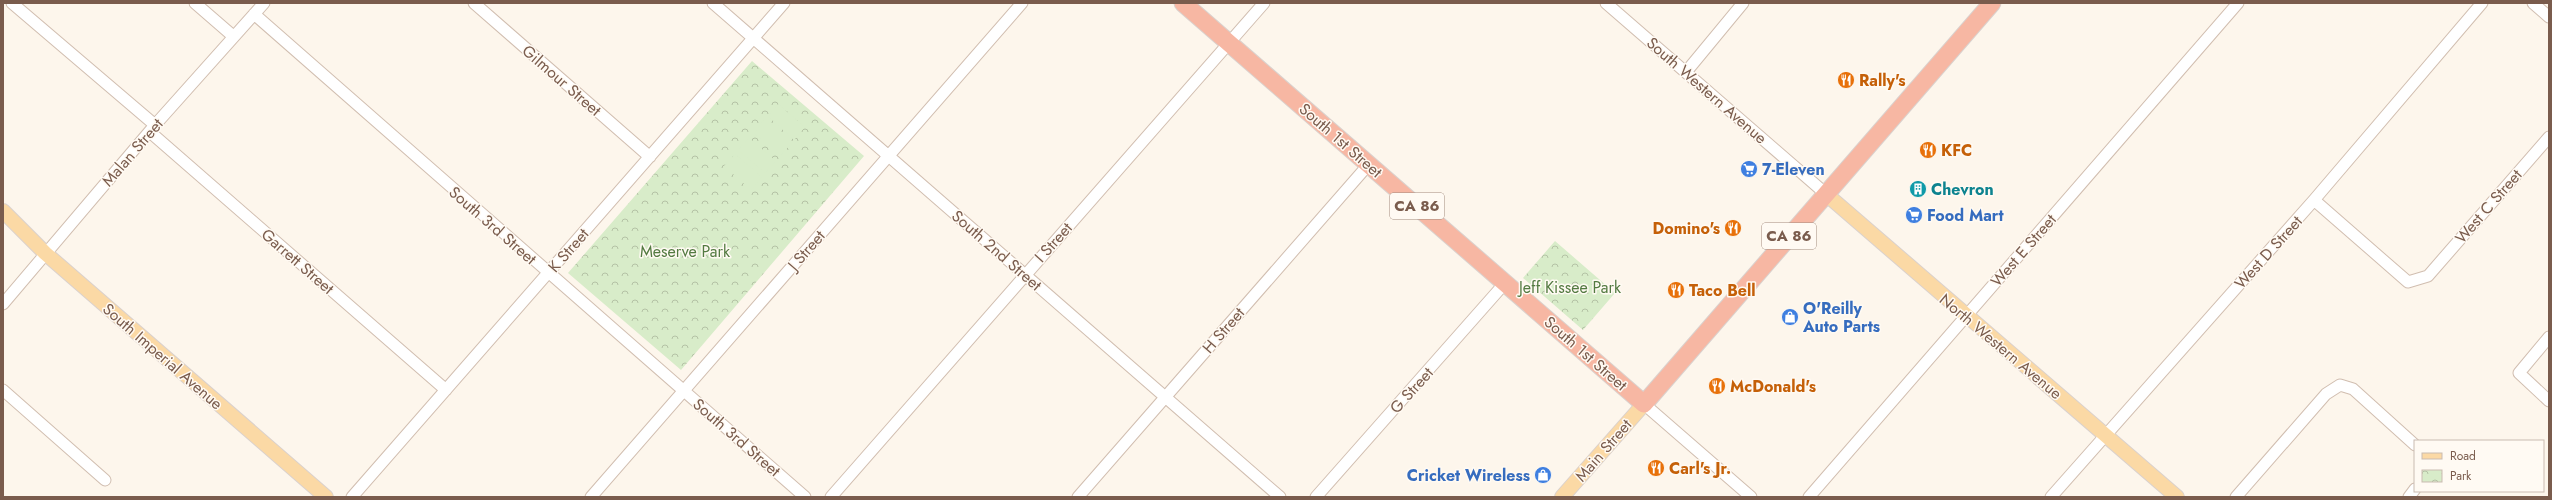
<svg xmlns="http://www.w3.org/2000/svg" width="2552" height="500" viewBox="0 0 2552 500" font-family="Jost,sans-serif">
	<defs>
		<pattern id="park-crowns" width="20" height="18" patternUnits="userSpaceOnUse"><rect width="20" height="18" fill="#d8ecc9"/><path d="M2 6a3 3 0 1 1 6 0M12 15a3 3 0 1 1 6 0" fill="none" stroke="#b4c2a5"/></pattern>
	</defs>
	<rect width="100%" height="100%" fill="#fdf6ec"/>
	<!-- park -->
	<path fill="url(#park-crowns)" d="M 752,61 L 864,156 L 681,370 L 568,273 Z
		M 1555,241 L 1615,293 L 1583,330 L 1523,278 Z"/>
	<!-- garden -->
	<path fill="#d8ecc9" d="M 778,104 L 805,127 L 794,140 L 768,116 Z
		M 764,120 L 791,144 L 780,156 L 754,133 Z
		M 749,138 L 776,161 L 765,173 L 738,150 Z
		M 735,154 L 762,177 L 751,190 L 724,166 Z"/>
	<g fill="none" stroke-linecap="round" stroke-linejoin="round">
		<!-- minor casing -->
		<g stroke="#d1beb0" stroke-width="13">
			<path id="minor" d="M 12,3 L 155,125
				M 195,3 L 233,36
				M 474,3 L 650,157
				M 713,3 L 1280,497
				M 1606,3 L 1826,194
				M 2533,3 L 2549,17
				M 254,14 L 805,497
				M 1686,72 L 1743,3
				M 150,132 L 446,390
				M 2314,200 L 2408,282 L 2428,276 L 2549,137
				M 3,304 L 155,125 L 264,3
				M 2549,337 L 2519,373 L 2549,401
				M 3,390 L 105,480
				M 1644,404 L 1751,497
				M 352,497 L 784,3
				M 591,497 L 1022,3
				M 831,497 L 1264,3
				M 1078,497 L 1369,164
				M 1316,497 L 1505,283
				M 1809,497 L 2238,3
				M 2051,497 L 2314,200 L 2482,3
				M 2236,497 L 2326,394 L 2340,385 L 2353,389 L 2415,445
				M 2409,497 L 2415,489"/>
		</g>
		<!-- major casing -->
		<g stroke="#dad1cd" stroke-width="16">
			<path id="major" d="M 1826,194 L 2177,497
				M 3,211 L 45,253 L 326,497
				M 1562,497 L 1644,404"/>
		</g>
		<!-- highway casing -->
		<g stroke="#dad1cd" stroke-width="19">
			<path id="highway" d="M 1183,3 L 1644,404 L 1992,3"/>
		</g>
		<!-- minor -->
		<use href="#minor" stroke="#fff" stroke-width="11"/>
		<!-- major -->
		<use href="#major" stroke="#fbd9a5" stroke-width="14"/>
		<!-- highway -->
		<use href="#highway" stroke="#f7b7a3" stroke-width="17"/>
	</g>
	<!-- icons -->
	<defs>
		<g id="restaurant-disc" transform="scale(0.9)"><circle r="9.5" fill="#e8710a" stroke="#fffaf3"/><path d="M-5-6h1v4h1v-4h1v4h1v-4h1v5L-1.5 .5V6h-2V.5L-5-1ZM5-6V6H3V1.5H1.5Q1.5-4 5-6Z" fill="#fff"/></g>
		<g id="supermarket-disc" transform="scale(0.9)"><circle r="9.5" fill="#3f7fe0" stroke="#fffaf3"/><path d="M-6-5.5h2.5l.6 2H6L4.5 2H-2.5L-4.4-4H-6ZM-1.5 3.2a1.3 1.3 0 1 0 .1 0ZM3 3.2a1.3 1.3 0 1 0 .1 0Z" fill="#fff"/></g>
		<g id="building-disc" transform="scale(0.9)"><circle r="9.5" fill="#0f9aa8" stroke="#fffaf3"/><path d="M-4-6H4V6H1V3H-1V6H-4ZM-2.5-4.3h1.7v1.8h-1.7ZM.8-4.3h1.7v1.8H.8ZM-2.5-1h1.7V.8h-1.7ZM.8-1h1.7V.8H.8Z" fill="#fff"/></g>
		<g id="shop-disc" transform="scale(0.9)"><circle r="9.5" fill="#3f7fe0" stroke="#fffaf3"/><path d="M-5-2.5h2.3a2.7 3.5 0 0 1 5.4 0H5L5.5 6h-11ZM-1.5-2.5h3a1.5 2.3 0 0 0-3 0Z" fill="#fff"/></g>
	</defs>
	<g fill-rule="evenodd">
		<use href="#restaurant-disc" x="1846" y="80"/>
		<use href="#restaurant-disc" x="1928" y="150"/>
		<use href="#supermarket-disc" x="1749" y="169"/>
		<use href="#building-disc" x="1918" y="189"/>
		<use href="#supermarket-disc" x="1914" y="215"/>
		<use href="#restaurant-disc" x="1733" y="228"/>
		<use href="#restaurant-disc" x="1676" y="290"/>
		<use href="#shop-disc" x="1790" y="317"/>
		<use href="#restaurant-disc" x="1717" y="386"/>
		<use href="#restaurant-disc" x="1656" y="468"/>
		<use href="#shop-disc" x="1543" y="475"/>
	</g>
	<g text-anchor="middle" stroke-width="3" stroke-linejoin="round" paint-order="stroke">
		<!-- shield labels -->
		<g fill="#fffaf3" stroke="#a28b7f" stroke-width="1">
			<rect x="1390" y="193" width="54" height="26" rx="3"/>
			<rect x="1762" y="223" width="54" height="26" rx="3"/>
		</g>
		<g font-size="15" font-weight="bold" fill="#7a5c4d">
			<text x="1417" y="211">CA 86</text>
			<text x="1789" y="241">CA 86</text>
		</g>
		<!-- street labels -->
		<g font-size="16" fill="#7a5c4d" stroke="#fffaf3">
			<text transform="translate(562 80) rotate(41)" y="6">Gilmour Street</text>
			<text transform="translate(1707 90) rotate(41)" y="6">South Western Avenue</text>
			<text transform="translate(1341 140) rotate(41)" y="6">South 1st Street</text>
			<text transform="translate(132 152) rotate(-49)" y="6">Malan Street</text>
			<text transform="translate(2488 206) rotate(-49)" y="6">West C Street</text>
			<text transform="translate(493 225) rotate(41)" y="6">South 3rd Street</text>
			<text transform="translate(1053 242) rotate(-48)" y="6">I Street</text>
			<text transform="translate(568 250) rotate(-49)" y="6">K Street</text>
			<text transform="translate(806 250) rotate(-49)" y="6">J Street</text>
			<text transform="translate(997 250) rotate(41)" y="6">South 2nd Street</text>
			<text transform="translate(2023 250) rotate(-49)" y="6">West E Street</text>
			<text transform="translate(2268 252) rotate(-48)" y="6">West D Street</text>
			<text transform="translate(298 261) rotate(41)" y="6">Garrett Street</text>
			<text transform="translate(1223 330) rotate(-49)" y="6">H Street</text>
			<text transform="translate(2001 346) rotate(40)" y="6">North Western Avenue</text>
			<text transform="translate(1586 353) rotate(41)" y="6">South 1st Street</text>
			<text transform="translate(163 356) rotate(41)" y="6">South Imperial Avenue</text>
			<text transform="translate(1411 390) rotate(-48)" y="6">G Street</text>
			<text transform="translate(737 437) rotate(41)" y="6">South 3rd Street</text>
			<text transform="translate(1603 450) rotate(-49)" y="6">Main Street</text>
		</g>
		<!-- food labels -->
		<g font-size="16" font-weight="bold" fill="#c56008" stroke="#fffaf3" text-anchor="start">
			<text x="1859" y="86">Rally's</text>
			<text x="1941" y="156">KFC</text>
			<text x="1720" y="234" text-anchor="end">Domino's</text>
			<text x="1689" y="296">Taco Bell</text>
			<text x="1730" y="392">McDonald's</text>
			<text x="1669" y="474">Carl's Jr.</text>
		</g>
		<!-- shop labels -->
		<g font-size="16" font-weight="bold" fill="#366cbe" stroke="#fffaf3" text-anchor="start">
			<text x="1762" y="175">7-Eleven</text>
			<text x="1927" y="221">Food Mart</text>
			<text x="1803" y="314">O'Reilly<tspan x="1803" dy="18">Auto Parts</tspan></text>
			<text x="1530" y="481" text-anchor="end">Cricket Wireless</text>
		</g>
		<!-- culture labels -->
		<g font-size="16" font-weight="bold" fill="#0d838f" stroke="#fffaf3" text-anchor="start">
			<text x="1931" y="195">Chevron</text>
		</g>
		<!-- park labels -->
		<g font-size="16" fill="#537a41" stroke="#fffaf3">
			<text x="685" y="257">Meserve Park</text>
			<text x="1570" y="293">Jeff Kissee Park</text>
		</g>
	</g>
	<!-- border -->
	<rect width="2552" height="500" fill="none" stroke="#7a5c4d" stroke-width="8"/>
	<!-- legend -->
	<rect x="2414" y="440" width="130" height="52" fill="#fffaf3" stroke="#cabbb1"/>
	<rect x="2422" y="453" width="20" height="6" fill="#fbd9a5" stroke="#cabbb1"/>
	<text x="2450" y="460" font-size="12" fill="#7a5c4d">Road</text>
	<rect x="2422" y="470" width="20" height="12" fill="url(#park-crowns)" stroke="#cabbb1"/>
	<text x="2450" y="480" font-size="12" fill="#7a5c4d">Park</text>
</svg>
